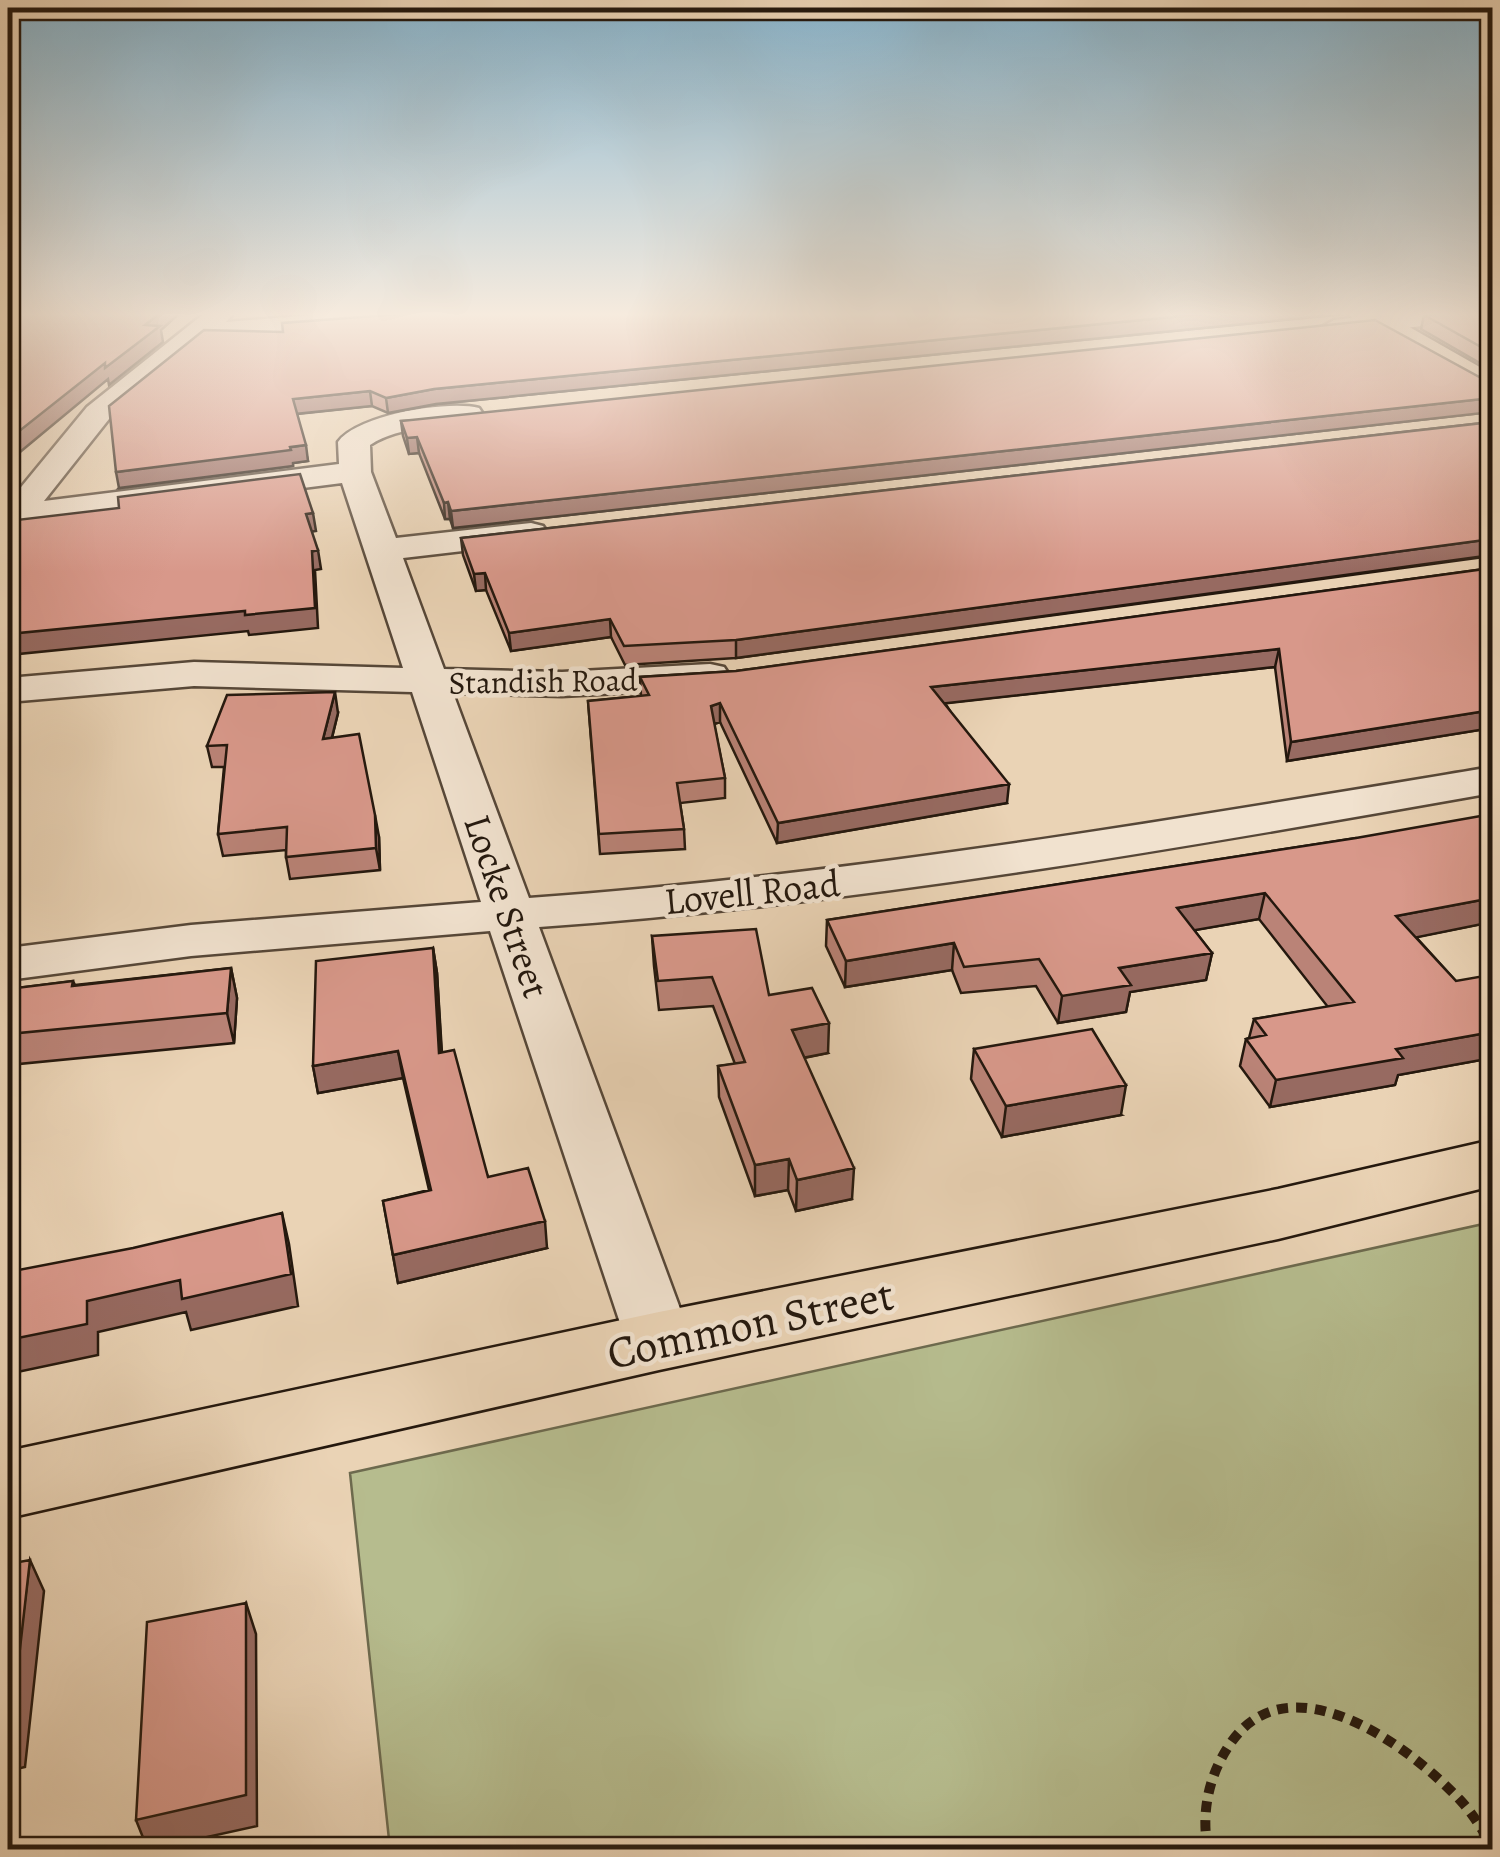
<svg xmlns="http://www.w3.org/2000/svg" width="1500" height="1857" viewBox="0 0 1500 1857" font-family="Alegreya,serif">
	<rect width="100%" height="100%" fill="#ead3b5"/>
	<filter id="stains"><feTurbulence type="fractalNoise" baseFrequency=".002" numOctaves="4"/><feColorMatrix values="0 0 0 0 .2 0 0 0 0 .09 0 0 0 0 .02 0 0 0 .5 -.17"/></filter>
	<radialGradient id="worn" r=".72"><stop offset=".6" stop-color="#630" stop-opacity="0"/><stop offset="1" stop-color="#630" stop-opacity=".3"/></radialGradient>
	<!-- green -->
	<path fill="#b6bc8e" stroke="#6d6a4e" stroke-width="2.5" d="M 1488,1223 L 1492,1228 L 1492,1849 L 390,1849 L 350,1473 Z"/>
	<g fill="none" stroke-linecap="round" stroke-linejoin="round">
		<!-- minor casing -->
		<g stroke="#564738" stroke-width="5">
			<path id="minor" d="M 206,312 L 235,312 L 226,322 L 352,312 L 467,312 L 454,320 L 205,340 L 109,419 L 44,501 L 339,464 L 338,442 C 357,415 448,400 479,408 L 483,414 L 479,420 C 442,429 402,424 370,445 L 371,472 L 396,538 L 531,523 L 543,526 L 548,533 L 543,540 L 531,543 L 403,558 L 444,669 L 562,672 L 710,664 L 724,667 L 730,676 L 724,685 L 710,688 L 562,696 L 453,693 L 529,898 C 853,875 1171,820 1492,767 L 1492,793 C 1176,849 860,904 539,927 L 692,1341 L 682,1359 L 659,1367 L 636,1359 L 626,1341 L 490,931 L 191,956 L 8,980 L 8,948 L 191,925 L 481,902 L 412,692 L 194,686 L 8,702 L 8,678 L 194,662 L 403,668 L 342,483 L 8,526 L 8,503 L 87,407 Z
				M 1405,312 L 1489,312 L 1476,320 L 1334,336 L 1320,328 L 1334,320 Z"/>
		</g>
		<!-- major casing -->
		<g stroke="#24180e" stroke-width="5">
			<path id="major" d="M 1347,312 L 1383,312 L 1492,374 L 1492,397 L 1481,394 L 1352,318 Z
				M 1492,1140 L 1492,1186 L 1278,1239 L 659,1370 L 8,1518 L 8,1451 L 659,1312 L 1278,1189 Z"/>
		</g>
		<!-- path -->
		<path stroke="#24180e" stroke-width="10" stroke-dasharray="11 8" stroke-linecap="butt" d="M 1208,1850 C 1201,1814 1208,1778 1228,1747 C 1286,1655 1409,1745 1461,1801 C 1473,1814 1482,1830 1492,1845"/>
		<!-- minor -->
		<use href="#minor" fill="#f1e2cf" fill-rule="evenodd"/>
		<!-- major -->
		<use href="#major" fill="#ead3b5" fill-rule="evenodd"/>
	</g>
	<!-- wall -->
	<path fill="#ba8377" stroke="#24180e" stroke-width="2.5" d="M 427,312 L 1345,312 L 1344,314 L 436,404 L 388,413 L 372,406 L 297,414 L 308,461 L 293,463 L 293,466 L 119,488 L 283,332 Z
		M 1492,312 L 1492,370 L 1421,329 L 1424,315 Z
		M 1492,384 L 1492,412 L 453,528 L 450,519 L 445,519 L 419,453 L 409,454 L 403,436 L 401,421 Z
		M 1492,422 L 1492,556 L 736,658 L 625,665 L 611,637 L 511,651 L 486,590 L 476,591 L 463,555 L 461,538 Z
		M 1492,568 L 1492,728 L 1287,761 L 1275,667 L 945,703 L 1007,803 L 777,843 L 720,722 L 714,724 L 725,778 L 725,798 L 680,803 L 684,829 L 685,849 L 600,854 L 588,701 L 641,696 L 640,677 L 736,671 Z
		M 338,713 L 332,738 L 379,837 L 380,870 L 290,879 L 286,857 L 286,850 L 223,856 L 218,834 L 224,767 L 212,767 L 207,746 Z
		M 1356,838 L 1492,922 L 1416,937 L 1456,981 L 1492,985 L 1492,1058 L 1398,1075 L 1395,1085 L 1270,1107 L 1240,1066 L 1246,1039 L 1249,1038 L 1254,1019 L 1328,1007 L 1259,919 L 1194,930 L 1212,953 L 1206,980 L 1130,992 L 1126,1012 L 1058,1023 L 1036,986 L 961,993 L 952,970 L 845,987 L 826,946 L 827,920 Z
		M 652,936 L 769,995 L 828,1053 L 804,1058 L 852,1199 L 796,1211 L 788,1190 L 755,1196 L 719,1097 L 718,1066 L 735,1064 L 713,1006 L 659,1010 L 654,966 Z
		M 433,948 L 437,973 L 442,1053 L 488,1177 L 547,1248 L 398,1283 L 383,1201 L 429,1190 L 403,1078 L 318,1093 L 313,1066 Z
		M 231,968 L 237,998 L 234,1043 L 8,1065 L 8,989 L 73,981 L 75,985 Z
		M 974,1049 L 1121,1115 L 1002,1137 L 971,1079 Z"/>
	<!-- shaded-wall -->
	<path fill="#976a61" stroke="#24180e" stroke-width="2.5" d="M 161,312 L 181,312 L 161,330 L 163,342 L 109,385 L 108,379 L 14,457 L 8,458 L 8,440 Z
		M 1223,312 L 1345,312 L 1344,314 L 436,404 L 388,413 L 386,398 L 434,389 Z
		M 370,391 L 372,406 L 295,414 L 293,399 Z
		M 1492,398 L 1492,412 L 453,528 L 451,511 Z
		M 417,437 L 419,453 L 409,454 L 407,438 Z
		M 306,445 L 308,461 L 293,463 L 293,466 L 119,488 L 116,472 Z
		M 448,502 L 450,519 L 445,519 L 444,503 Z
		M 313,513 L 316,531 L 309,532 L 306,514 Z
		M 1492,539 L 1492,555 L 736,658 L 736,640 Z
		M 318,550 L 321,569 L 315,570 L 318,628 L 249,635 L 248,631 L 8,655 L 8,634 Z
		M 485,573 L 486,590 L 476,591 L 474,574 Z
		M 610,619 L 611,637 L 511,651 L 509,633 Z
		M 1279,649 L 1275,667 L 930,705 L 931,687 Z
		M 335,692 L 338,713 L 326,761 L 323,739 Z
		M 720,703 L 720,722 L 711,725 L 711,706 Z
		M 1492,710 L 1492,728 L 1287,761 L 1291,742 Z
		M 1009,784 L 1007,803 L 777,843 L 778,823 Z
		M 375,815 L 379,837 L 380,870 L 376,848 Z
		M 1265,893 L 1259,919 L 1173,934 L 1177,908 Z
		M 1492,898 L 1492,922 L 1389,943 L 1396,916 Z
		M 954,943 L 952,970 L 845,987 L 846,961 Z
		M 433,948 L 437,973 L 443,1080 L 439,1053 Z
		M 1212,953 L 1206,980 L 1130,992 L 1126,1012 L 1058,1023 L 1062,996 L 1119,968 Z
		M 231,968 L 237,998 L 234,1043 L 227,1013 Z
		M 829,1023 L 828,1053 L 792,1060 L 792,1030 Z
		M 1492,1032 L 1492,1058 L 1398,1075 L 1395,1085 L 1270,1107 L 1276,1080 L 1396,1049 Z
		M 398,1051 L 403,1078 L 318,1093 L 313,1066 Z
		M 1126,1085 L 1121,1115 L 1002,1137 L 1006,1106 Z
		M 789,1159 L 788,1190 L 755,1196 L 755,1165 Z
		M 854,1168 L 852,1199 L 796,1211 L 797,1180 Z
		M 282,1213 L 289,1244 L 298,1306 L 191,1330 L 186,1312 L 98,1332 L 98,1355 L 8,1374 L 8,1340 L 87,1301 Z
		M 545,1221 L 547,1248 L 398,1283 L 393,1255 Z
		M 30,1560 L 44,1591 L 25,1767 L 8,1771 L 8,1737 Z
		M 246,1603 L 256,1634 L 257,1826 L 148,1850 L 136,1820 Z"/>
	<!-- building -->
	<path fill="#d8988a" stroke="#24180e" stroke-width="2.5" d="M 8,312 L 161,312 L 145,325 L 160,326 L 105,368 L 105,363 L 8,440 Z
		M 427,312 L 1223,312 L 434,389 L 386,398 L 370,391 L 293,399 L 306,445 L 290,447 L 291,450 L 116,472 L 109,406 L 204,330 L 283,332 L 282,323 Z
		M 1459,312 L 1492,312 L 1492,353 L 1424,315 Z
		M 1375,320 L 1492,384 L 1492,398 L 451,511 L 448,502 L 444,503 L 417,437 L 407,438 L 401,421 Z
		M 1492,422 L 1492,539 L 736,640 L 624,646 L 610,619 L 509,633 L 485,573 L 474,574 L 461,538 Z
		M 300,474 L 313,513 L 306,514 L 318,550 L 312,551 L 315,608 L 245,615 L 245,611 L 8,634 L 8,521 L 119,508 L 118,497 Z
		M 1492,568 L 1492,710 L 1291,742 L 1279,649 L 931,687 L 1009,784 L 778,823 L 720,703 L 711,706 L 725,778 L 677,783 L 684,829 L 599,834 L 588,701 L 649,695 L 640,677 L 736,671 Z
		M 335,692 L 323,739 L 359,734 L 375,815 L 376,848 L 286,857 L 287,827 L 218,834 L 227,745 L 207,746 L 227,695 Z
		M 1492,814 L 1492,898 L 1396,916 L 1456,981 L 1484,976 L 1492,985 L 1492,1032 L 1396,1049 L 1403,1058 L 1276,1080 L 1246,1039 L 1266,1035 L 1254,1019 L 1354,1002 L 1265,893 L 1177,908 L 1212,953 L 1119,968 L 1131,985 L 1062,996 L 1039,959 L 964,967 L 954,943 L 846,961 L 827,920 L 1356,838 Z
		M 756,929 L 769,995 L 812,988 L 829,1023 L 792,1030 L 854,1168 L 797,1180 L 789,1159 L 755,1165 L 718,1066 L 745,1062 L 712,977 L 658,981 L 652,936 Z
		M 433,948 L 439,1053 L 454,1050 L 488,1177 L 528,1168 L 545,1221 L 393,1255 L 383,1201 L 431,1190 L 398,1051 L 313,1066 L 316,961 Z
		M 231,968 L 227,1013 L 8,1034 L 8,989 L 73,981 L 72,986 Z
		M 1092,1029 L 1126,1085 L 1006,1106 L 974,1049 Z
		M 282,1213 L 291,1274 L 182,1299 L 180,1280 L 87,1301 L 87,1324 L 8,1340 L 8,1272 L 133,1248 Z
		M 30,1560 L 10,1737 L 8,1737 L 8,1564 Z
		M 246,1603 L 246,1795 L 136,1820 L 147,1622 Z"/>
	<!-- sky -->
	<linearGradient id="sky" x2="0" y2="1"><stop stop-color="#88b6d0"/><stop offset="0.55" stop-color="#f6ebde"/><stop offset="1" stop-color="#f6ebde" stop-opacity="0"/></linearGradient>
	<rect width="1500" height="572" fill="url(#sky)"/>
	<g text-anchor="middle" stroke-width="9" stroke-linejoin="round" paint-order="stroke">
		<!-- far-street labels -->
		<g font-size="32" fill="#24180e" stroke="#f1e2cf">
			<text transform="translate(543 681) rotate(-1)" y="11">Standish Road</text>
		</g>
		<!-- street labels -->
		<g font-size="38" fill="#24180e" stroke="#f1e2cf">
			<text transform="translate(752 892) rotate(-6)" y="13">Lovell Road</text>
			<text transform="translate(507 906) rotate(71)" y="13">Locke Street</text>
		</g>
		<!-- near-street labels -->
		<g font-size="45" fill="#24180e" stroke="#f1e2cf">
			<text transform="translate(750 1323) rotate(-12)" y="16">Common Street</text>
		</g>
	</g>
	<!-- margin -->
	<rect width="1500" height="1857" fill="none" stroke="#ead3b5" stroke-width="40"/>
	<rect x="10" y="10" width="1480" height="1837" fill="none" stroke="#24180e" stroke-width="5"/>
	<rect x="20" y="20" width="1460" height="1817" fill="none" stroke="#24180e" stroke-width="2.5"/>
	<rect width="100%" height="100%" filter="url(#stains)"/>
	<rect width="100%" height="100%" fill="url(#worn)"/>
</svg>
